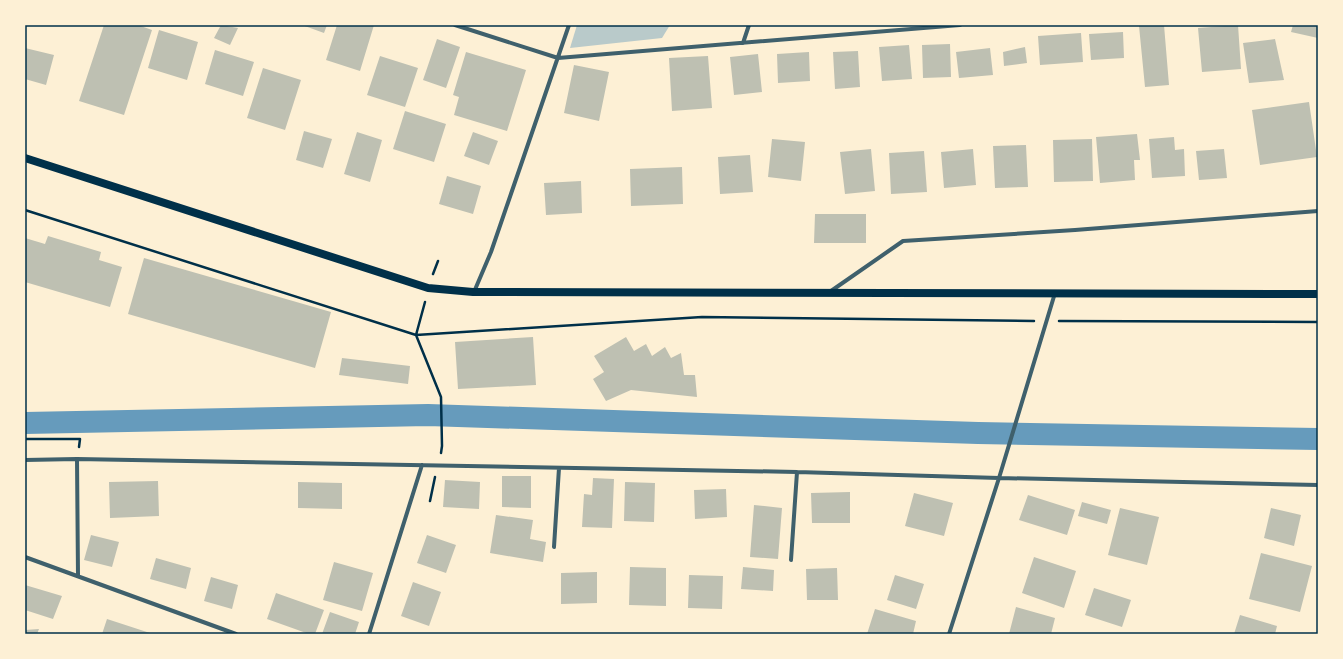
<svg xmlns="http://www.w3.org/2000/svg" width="1343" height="659" viewBox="0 0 1343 659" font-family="Inter,sans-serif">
	<rect width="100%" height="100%" fill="#fdf0d5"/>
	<!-- green -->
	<path fill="#b9caca" d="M 577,25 L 670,25 L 662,38 L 570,48 Z"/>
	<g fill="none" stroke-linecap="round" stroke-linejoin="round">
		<!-- canal -->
		<path stroke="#669bbc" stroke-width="22" d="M 25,423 L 428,415 L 978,433 L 1318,439"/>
	</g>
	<!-- building -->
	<path fill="#bec0b2" d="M 104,25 L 138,25 L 152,30 L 124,115 L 79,101 Z
		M 221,25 L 238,28 L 230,45 L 214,38 Z
		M 302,25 L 327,25 L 324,33 Z
		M 337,25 L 374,25 L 360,71 L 326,60 Z
		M 1151,25 L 1164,25 L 1169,85 L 1145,87 L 1139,26 Z
		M 1238,25 L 1241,69 L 1202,72 L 1198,28 Z
		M 1293,25 L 1318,25 L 1318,38 L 1291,32 Z
		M 159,30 L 198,42 L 187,80 L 148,68 Z
		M 1123,32 L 1124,58 L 1091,60 L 1089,34 Z
		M 1081,33 L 1083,62 L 1040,65 L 1038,36 Z
		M 437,39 L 460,47 L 446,88 L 423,80 Z
		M 1275,39 L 1284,80 L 1249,83 L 1243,43 Z
		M 950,44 L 951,77 L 923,78 L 922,45 Z
		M 909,45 L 912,79 L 882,81 L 879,47 Z
		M 1025,47 L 1027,63 L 1004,66 L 1003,52 Z
		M 25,48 L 54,55 L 46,85 L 25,79 Z
		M 990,48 L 993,75 L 959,78 L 956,52 Z
		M 215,50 L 254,62 L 243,96 L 205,84 Z
		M 858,51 L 860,87 L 835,89 L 833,52 Z
		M 466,52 L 526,70 L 507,131 L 454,115 L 459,97 L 453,95 Z
		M 809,52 L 810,81 L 778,83 L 777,54 Z
		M 758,54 L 762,92 L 734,95 L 730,57 Z
		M 380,56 L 418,68 L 405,107 L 367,95 Z
		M 708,56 L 712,108 L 672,111 L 669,58 Z
		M 574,65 L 609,72 L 599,121 L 564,113 Z
		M 263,68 L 301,80 L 285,130 L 247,118 Z
		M 1309,102 L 1317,157 L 1260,165 L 1252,110 Z
		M 405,111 L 446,124 L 434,162 L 393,149 Z
		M 304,131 L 332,139 L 323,168 L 296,160 Z
		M 357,132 L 382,140 L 370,182 L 344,174 Z
		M 473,132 L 498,141 L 489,165 L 464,156 Z
		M 1137,134 L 1140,160 L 1134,160 L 1135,180 L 1100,183 L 1096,137 Z
		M 1174,137 L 1175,150 L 1184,149 L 1185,176 L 1152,178 L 1149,139 Z
		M 772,139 L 805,142 L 801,181 L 768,177 Z
		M 1092,139 L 1093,181 L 1054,182 L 1053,140 Z
		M 1026,145 L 1028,187 L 995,188 L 993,146 Z
		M 871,149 L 875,191 L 845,194 L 840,152 Z
		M 973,149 L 976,185 L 944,188 L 941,152 Z
		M 1224,149 L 1227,178 L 1199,180 L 1196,151 Z
		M 924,151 L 927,192 L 891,194 L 889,153 Z
		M 750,155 L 753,192 L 720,194 L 718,157 Z
		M 682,167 L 683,204 L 631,206 L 630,169 Z
		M 447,176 L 481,186 L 473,214 L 439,204 Z
		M 581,181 L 582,213 L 546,215 L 544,183 Z
		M 815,214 L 866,214 L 866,243 L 814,243 Z
		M 48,236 L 101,252 L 99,260 L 122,267 L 110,307 L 25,282 L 25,238 L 45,244 Z
		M 144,258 L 331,312 L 315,368 L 128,314 Z
		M 533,337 L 536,385 L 458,389 L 455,342 Z
		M 626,337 L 634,351 L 646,344 L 652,356 L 665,347 L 671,358 L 681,353 L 684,375 L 695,375 L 697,397 L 631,390 L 606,401 L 593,379 L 604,372 L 594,356 Z
		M 342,358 L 410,366 L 408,384 L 339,375 Z
		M 502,476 L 531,476 L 531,508 L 502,507 Z
		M 593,478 L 614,479 L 612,528 L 582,527 L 584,494 L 592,495 Z
		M 445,480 L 480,482 L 479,509 L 443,507 Z
		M 158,481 L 159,516 L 110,518 L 109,482 Z
		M 298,482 L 342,483 L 342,509 L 298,508 Z
		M 625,482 L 655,483 L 654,522 L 624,521 Z
		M 726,489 L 727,517 L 695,519 L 694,490 Z
		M 850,492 L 850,523 L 812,523 L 811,493 Z
		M 914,493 L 953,503 L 944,536 L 905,526 Z
		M 1028,495 L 1075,510 L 1067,535 L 1019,520 Z
		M 1082,502 L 1111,510 L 1107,524 L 1078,516 Z
		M 754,505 L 782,508 L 778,559 L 750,557 Z
		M 1120,508 L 1159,517 L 1147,565 L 1108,555 Z
		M 1271,508 L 1301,515 L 1294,546 L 1264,538 Z
		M 496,515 L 533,520 L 530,539 L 546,542 L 543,562 L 490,553 Z
		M 91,535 L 119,542 L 112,567 L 84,560 Z
		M 427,535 L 456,545 L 446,573 L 417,563 Z
		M 1261,553 L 1312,566 L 1300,612 L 1249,599 Z
		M 1034,557 L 1076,571 L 1064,608 L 1022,593 Z
		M 156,558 L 191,568 L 186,589 L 150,579 Z
		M 334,562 L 373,573 L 362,611 L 323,600 Z
		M 630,567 L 666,568 L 666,606 L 629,605 Z
		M 743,567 L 774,570 L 773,591 L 741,589 Z
		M 837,568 L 838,600 L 807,600 L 806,569 Z
		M 597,572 L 597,603 L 561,604 L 561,573 Z
		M 689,575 L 723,576 L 722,609 L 688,608 Z
		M 895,575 L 924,584 L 916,609 L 887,600 Z
		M 211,577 L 238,585 L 232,609 L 204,601 Z
		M 413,582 L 441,592 L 429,626 L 401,616 Z
		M 25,585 L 62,596 L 53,619 L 25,610 Z
		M 1094,588 L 1131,600 L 1122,627 L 1085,615 Z
		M 276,593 L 324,610 L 315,634 L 309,634 L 267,619 Z
		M 1016,607 L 1055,618 L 1051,634 L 1009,634 Z
		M 875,609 L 916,621 L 913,634 L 867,634 Z
		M 330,612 L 359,622 L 355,634 L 322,634 Z
		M 1240,615 L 1277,626 L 1275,634 L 1234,634 Z
		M 107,619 L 150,633 L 150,634 L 102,634 Z
		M 39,629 L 37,634 L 25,634 L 25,630 Z"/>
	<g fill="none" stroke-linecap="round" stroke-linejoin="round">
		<!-- path -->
		<path stroke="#003049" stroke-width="2.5" d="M 25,210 L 416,335 L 702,317 L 1034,321
			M 433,274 L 438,261
			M 425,302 L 416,335 L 441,397 L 442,446 L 441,453
			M 1059,321 L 1318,322
			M 25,439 L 80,439 L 79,447
			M 430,501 L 435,477"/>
		<!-- minor -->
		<path stroke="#3f606c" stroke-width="4" d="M 455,25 L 558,58 L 960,25
			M 743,43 L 749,25
			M 831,291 L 903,241 L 1075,230 L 1318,211
			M 474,292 L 491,252 L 569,25
			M 77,459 L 78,576
			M 25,460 L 77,459 L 797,472 L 999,478 L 1318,485
			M 554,547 L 559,468
			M 25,557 L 236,634
			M 791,560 L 797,472
			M 369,634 L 422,465
			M 949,634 L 999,478 L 1055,293"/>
		<!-- secondary -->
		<path stroke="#003049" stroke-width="8" d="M 25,158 L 428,288 L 473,292 L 1318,294"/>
	</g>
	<!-- border -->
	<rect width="1343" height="659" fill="none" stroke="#fdf0d5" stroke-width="52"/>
	<rect x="26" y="26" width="1291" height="607" fill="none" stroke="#003049" stroke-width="1.5"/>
</svg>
